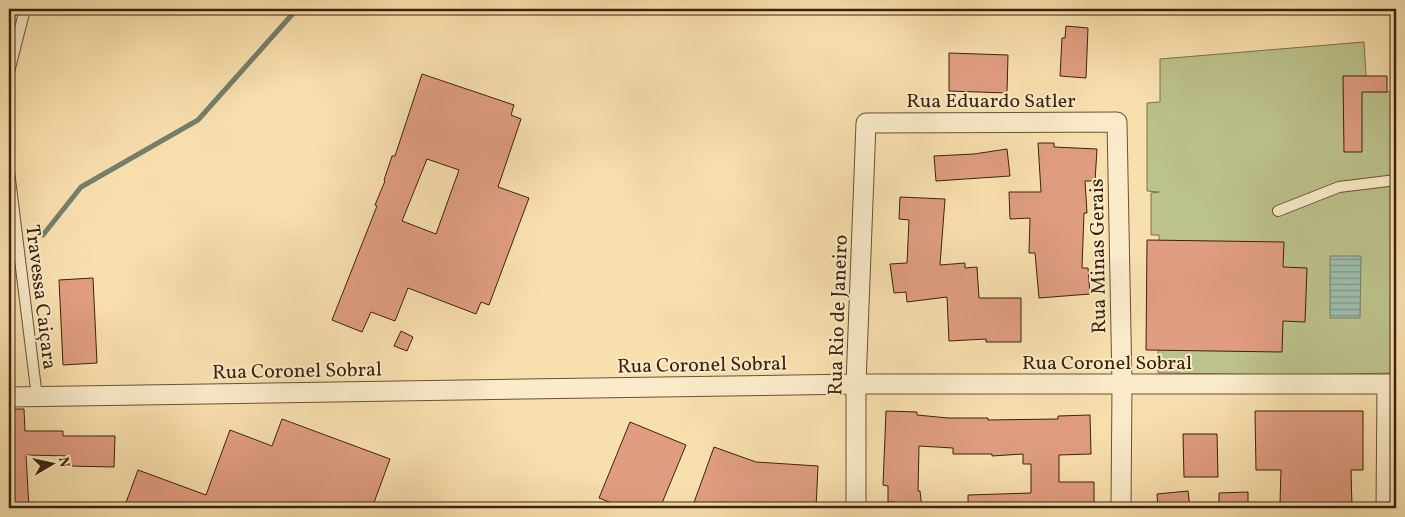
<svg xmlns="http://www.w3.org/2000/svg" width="1405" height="517" viewBox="0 0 1405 517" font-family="Vollkorn,serif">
	<defs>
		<pattern id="water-rules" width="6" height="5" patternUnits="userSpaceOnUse" patternTransform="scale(1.25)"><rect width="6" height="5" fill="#9dbdad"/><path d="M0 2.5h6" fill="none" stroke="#81998b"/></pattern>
	</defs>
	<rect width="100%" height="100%" fill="#f8e0ae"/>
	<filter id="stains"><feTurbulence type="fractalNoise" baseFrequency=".004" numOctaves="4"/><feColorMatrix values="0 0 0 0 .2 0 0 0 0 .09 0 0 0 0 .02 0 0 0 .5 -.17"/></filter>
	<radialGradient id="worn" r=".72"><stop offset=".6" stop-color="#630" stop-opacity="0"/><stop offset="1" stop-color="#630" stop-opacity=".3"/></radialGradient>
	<!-- grass -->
	<path fill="#bcc28b" stroke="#7c724b" d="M 1364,42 L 1367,91 L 1396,92 L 1396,373 L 1296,375 L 1158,373 L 1159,235 L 1151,235 L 1151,193 L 1159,192 L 1147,191 L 1147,103 L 1160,102 L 1160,59 Z"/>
	<!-- water -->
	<path fill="url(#water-rules)" stroke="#767f6c" d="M 1330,256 L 1361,256 L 1360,318 L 1330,318 Z"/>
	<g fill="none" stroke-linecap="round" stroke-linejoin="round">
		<!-- stream -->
		<path stroke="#767f6c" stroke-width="5" d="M 43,235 L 81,187 L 198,120 L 297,9"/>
	</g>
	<!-- building -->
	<path fill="#e09d81" stroke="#3b230b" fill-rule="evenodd" d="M 1066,26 L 1088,28 L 1086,78 L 1060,76 L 1062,38 L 1065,38 Z
		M 949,53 L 1008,55 L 1007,93 L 949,91 Z
		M 422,74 L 514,105 L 511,115 L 521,119 L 498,187 L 529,198 L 489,305 L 481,302 L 476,314 L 408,288 L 395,321 L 371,312 L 362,332 L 332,320 L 377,206 L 375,205 L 385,181 L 384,180 L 392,156 L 395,156 ZM 427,159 L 459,170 L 436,234 L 402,221 Z
		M 1343,76 L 1387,76 L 1387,92 L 1362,92 L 1362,152 L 1344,152 Z
		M 1038,143 L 1054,143 L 1054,147 L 1097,149 L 1095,181 L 1085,181 L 1087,213 L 1084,213 L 1082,268 L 1088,268 L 1090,294 L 1039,298 L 1035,253 L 1029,253 L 1030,218 L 1010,219 L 1009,192 L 1041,192 Z
		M 1007,149 L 1010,176 L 936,181 L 934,156 L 974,154 Z
		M 900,197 L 945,199 L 940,265 L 965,263 L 965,268 L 977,267 L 979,298 L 1021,298 L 1021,342 L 986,342 L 986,339 L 949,341 L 947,297 L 907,302 L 906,292 L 894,293 L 890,264 L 907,263 L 909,220 L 899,219 Z
		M 1147,240 L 1284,242 L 1283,267 L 1307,268 L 1305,322 L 1283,321 L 1282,352 L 1146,350 Z
		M 93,278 L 97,363 L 63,365 L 59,280 Z
		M 401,331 L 413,337 L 407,351 L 394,346 Z
		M 9,409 L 24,409 L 25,431 L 63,431 L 63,436 L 115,436 L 114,467 L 69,466 L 69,456 L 26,455 L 29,508 L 9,508 Z
		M 886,411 L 917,412 L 917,415 L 948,418 L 988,418 L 988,420 L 1058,419 L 1058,416 L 1090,415 L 1091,454 L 1059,455 L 1059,482 L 1094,482 L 1094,508 L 968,508 L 968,495 L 1031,493 L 1031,464 L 1023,464 L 1023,454 L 992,456 L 992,454 L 953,454 L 953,448 L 919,446 L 918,491 L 920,491 L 922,508 L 895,508 L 894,502 L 888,502 L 888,486 L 883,485 Z
		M 1255,411 L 1363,411 L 1363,470 L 1351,470 L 1352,508 L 1305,508 L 1305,504 L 1280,503 L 1281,470 L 1256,470 Z
		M 282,419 L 390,459 L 372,508 L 124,508 L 138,470 L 206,495 L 230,430 L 272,446 Z
		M 630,422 L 686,445 L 660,508 L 624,508 L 599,498 Z
		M 1183,434 L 1217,434 L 1218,477 L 1184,477 Z
		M 714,447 L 756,462 L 818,466 L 816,508 L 692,508 Z
		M 1188,491 L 1190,508 L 1158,508 L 1157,494 Z
		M 1248,492 L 1248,508 L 1219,508 L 1219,493 Z"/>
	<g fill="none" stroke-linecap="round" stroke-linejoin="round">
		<!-- lane casing -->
		<g stroke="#6a5234" stroke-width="12">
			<path id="lane" d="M 9,72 L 25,9
				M 9,171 L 37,397
				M 1278,211 L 1339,187 L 1396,180"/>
		</g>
		<!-- street casing -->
		<g stroke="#6a5234" stroke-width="21">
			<path id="street" d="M 9,397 L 856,384 L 1396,384
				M 856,508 L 856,384 L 866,123 L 1117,122 L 1122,385 L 1121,508
				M 1386,508 L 1387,384"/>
		</g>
		<!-- lane -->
		<use href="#lane" stroke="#faebca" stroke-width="10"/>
		<!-- street -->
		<use href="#street" stroke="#faebca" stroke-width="19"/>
	</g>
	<g text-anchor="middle" stroke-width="4" stroke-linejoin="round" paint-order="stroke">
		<!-- street labels -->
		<g font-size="20" fill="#3b230b" stroke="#faebca">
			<text x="991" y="107">Rua Eduardo Satler</text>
			<text transform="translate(1097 256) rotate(-91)" y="7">Rua Minas Gerais</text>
			<text transform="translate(42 297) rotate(83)" y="7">Travessa Caiçara</text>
			<text transform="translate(837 315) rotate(-88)" y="7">Rua Rio de Janeiro</text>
			<text x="1107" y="369">Rua Coronel Sobral</text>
			<text transform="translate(702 364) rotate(-1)" y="7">Rua Coronel Sobral</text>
			<text transform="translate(297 370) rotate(-1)" y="7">Rua Coronel Sobral</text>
		</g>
	</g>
	<!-- margin -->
	<rect width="1405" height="517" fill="none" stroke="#f8e0ae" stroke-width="30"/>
	<rect x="10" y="10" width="1385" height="497" fill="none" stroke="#3b230b" stroke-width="2.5"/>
	<rect x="15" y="15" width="1375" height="487" fill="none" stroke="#3b230b"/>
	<!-- north arrow -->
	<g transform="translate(52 464) rotate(81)" stroke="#faebca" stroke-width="4" paint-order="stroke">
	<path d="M0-4L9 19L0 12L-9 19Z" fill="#3b230b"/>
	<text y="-8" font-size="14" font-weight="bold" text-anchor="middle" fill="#3b230b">N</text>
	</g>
	<rect width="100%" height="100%" filter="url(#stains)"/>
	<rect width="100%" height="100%" fill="url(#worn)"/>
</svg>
